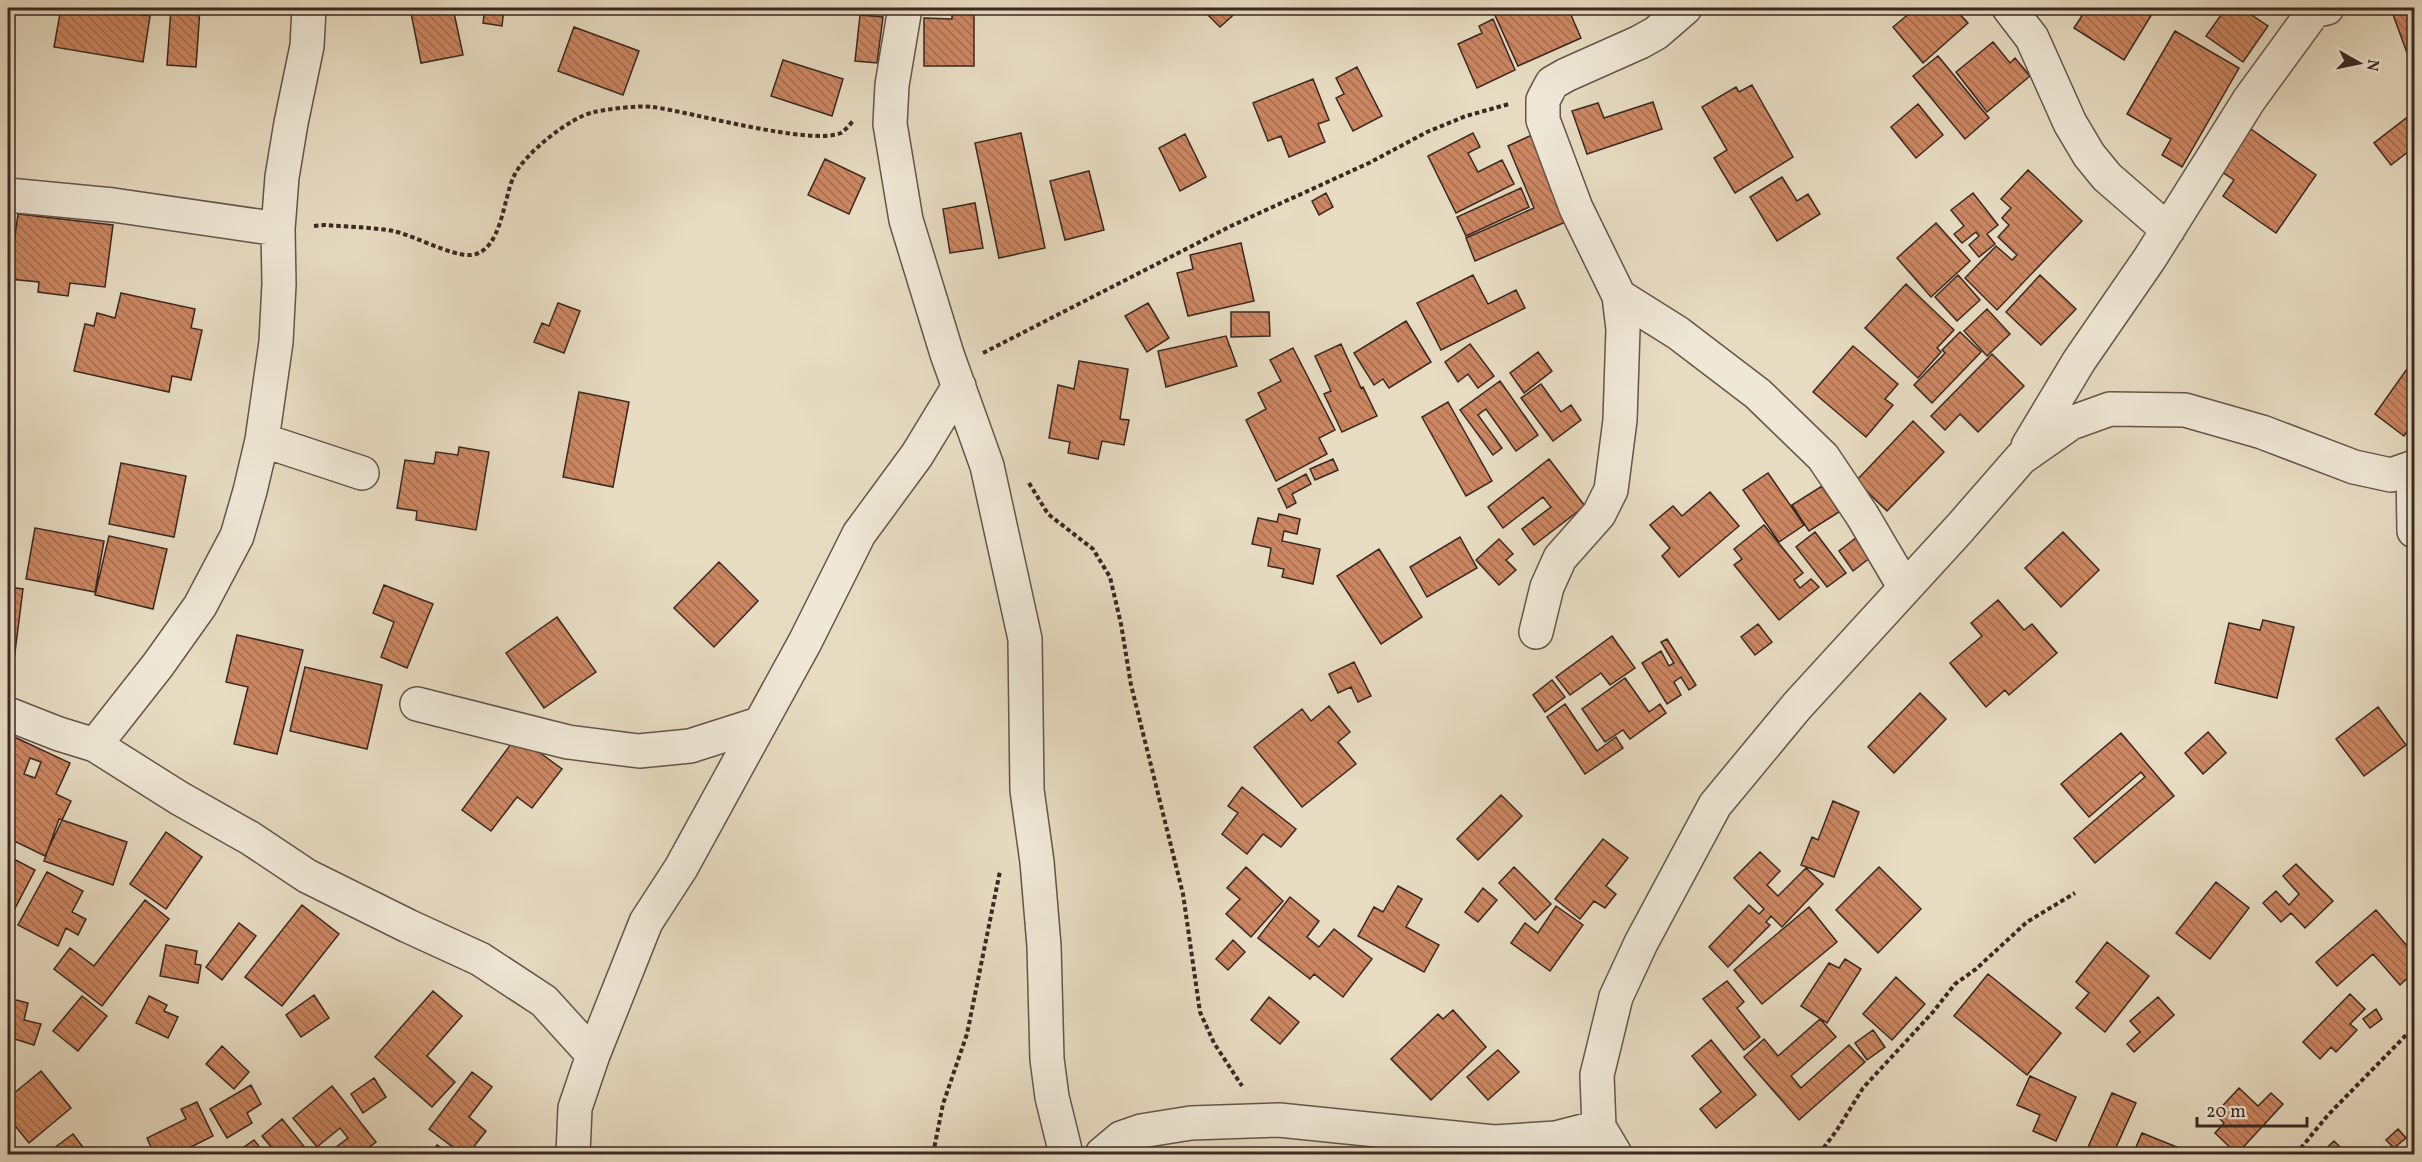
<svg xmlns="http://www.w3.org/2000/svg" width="2422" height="1162" viewBox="0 0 2422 1162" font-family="Vollkorn,serif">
	<defs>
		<pattern id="building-back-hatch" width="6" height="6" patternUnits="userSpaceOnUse" patternTransform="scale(1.5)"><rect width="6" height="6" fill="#cc8762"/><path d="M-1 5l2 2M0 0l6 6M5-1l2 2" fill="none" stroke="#a76e50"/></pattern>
	</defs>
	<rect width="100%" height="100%" fill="#e7dcc2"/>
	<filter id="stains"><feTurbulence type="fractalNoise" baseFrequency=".00333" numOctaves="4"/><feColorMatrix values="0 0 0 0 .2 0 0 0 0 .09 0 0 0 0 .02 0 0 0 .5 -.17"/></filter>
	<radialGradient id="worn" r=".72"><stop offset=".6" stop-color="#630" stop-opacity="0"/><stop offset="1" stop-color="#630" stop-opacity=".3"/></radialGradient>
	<!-- building -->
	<path fill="url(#building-back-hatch)" stroke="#3a2821" stroke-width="1.5" fill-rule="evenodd" d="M 61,8 L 100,8 L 150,16 L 143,62 L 54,47 Z
		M 171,8 L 200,8 L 196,67 L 167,65 Z
		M 410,8 L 453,8 L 463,55 L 421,63 Z
		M 485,8 L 504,8 L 502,26 L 483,23 Z
		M 952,8 L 974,8 L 974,66 L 924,66 L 924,18 L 952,19 Z
		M 1201,8 L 1241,8 L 1220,27 Z
		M 1505,8 L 1568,8 L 1581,38 L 1518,66 L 1494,13 Z
		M 1916,8 L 1954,8 L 1968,23 L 1923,63 L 1893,27 Z
		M 2087,8 L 2153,8 L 2155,9 L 2124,60 L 2074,28 Z
		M 2226,8 L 2241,8 L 2268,26 L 2243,62 L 2206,36 Z
		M 2396,8 L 2414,8 L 2414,72 L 2391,9 Z
		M 860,15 L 883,17 L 877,63 L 855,61 Z
		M 1493,19 L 1515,70 L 1477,88 L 1458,44 L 1482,33 L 1479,26 Z
		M 574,27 L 639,51 L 623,95 L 558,71 Z
		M 2175,31 L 2239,68 L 2182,167 L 2162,155 L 2171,139 L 2127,114 Z
		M 1993,42 L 2010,63 L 2015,58 L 2030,76 L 1987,112 L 1956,72 Z
		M 1938,56 L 1989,118 L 1965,139 L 1913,76 Z
		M 783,60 L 843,79 L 832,116 L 771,96 Z
		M 1357,67 L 1382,116 L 1353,131 L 1336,98 L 1344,94 L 1336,78 Z
		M 1313,79 L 1329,120 L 1318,124 L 1325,142 L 1289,157 L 1281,136 L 1268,141 L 1253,103 Z
		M 1752,85 L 1793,157 L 1735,193 L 1714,158 L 1727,150 L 1702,107 L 1736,87 L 1739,92 Z
		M 1653,102 L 1662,129 L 1587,154 L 1572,111 L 1598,103 L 1604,118 Z
		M 1918,104 L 1943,135 L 1916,158 L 1891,127 Z
		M 2414,112 L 2414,159 L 2408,152 L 2391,165 L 2374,143 Z
		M 2248,127 L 2316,175 L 2276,233 L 2223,196 L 2234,180 L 2219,170 Z
		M 1021,133 L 1045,248 L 999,258 L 975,143 Z
		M 1473,133 L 1480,147 L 1468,153 L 1478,172 L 1502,160 L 1514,184 L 1456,213 L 1428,156 Z
		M 1185,134 L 1206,177 L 1180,191 L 1159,148 Z
		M 1534,134 L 1570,220 L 1475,261 L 1466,238 L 1534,208 L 1508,146 Z
		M 825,159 L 865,178 L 849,214 L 808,195 Z
		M 2028,170 L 2082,221 L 1997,310 L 1965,278 L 1996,246 L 2012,260 L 2017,255 L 1998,237 L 2009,225 L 2002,218 L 2011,208 L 2001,199 Z
		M 1089,171 L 1104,230 L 1065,240 L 1050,181 Z
		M 1782,177 L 1797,201 L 1808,194 L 1820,214 L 1777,241 L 1750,197 Z
		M 1521,188 L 1529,207 L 1466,236 L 1457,217 Z
		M 1326,193 L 1333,207 L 1319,215 L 1312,201 Z
		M 1973,193 L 1998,225 L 1987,234 L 1995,244 L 1979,257 L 1969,245 L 1979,236 L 1976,232 L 1962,243 L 1954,234 L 1964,226 L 1951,210 Z
		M 975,203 L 983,248 L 950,253 L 943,209 Z
		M 18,214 L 113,225 L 105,287 L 70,283 L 68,296 L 38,292 L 39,282 L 9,279 Z
		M 1936,223 L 1970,261 L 1931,297 L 1897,258 Z
		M 1241,243 L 1254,301 L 1188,316 L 1177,273 L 1193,269 L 1190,255 Z
		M 1473,275 L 1488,304 L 1516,290 L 1525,308 L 1441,350 L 1417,303 Z
		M 1958,275 L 1980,300 L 1957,321 L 1935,297 Z
		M 2040,275 L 2076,309 L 2041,345 L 2006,312 Z
		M 1906,284 L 1954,330 L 1937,348 L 1941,352 L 1918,378 L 1865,328 Z
		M 121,293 L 195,309 L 191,328 L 202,330 L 191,380 L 172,376 L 169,392 L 74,371 L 85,324 L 94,326 L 97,313 L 115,318 Z
		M 558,303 L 580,311 L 564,353 L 534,342 L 542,323 L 549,326 Z
		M 1148,303 L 1169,338 L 1147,352 L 1125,316 Z
		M 1987,309 L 2010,334 L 1987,356 L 1964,331 Z
		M 1231,312 L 1269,312 L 1270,336 L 1231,337 Z
		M 1406,321 L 1431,362 L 1389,388 L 1383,379 L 1374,385 L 1354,353 Z
		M 1960,332 L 1981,352 L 1932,403 L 1914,385 L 1945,353 L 1942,350 Z
		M 1226,336 L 1237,366 L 1166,387 L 1158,351 Z
		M 1341,344 L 1361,388 L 1363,387 L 1377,416 L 1342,432 L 1324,394 L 1331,391 L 1315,356 Z
		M 1470,344 L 1494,376 L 1478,388 L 1468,374 L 1458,382 L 1445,362 Z
		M 1853,346 L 1898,384 L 1885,399 L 1893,405 L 1866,437 L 1813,392 Z
		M 1293,348 L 1335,430 L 1319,438 L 1327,454 L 1276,481 L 1246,420 L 1266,409 L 1258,393 L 1281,381 L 1270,360 Z
		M 1538,352 L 1552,371 L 1524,393 L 1510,373 Z
		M 1992,354 L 2024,386 L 1978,432 L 1960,414 L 1945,430 L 1931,416 Z
		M 2414,359 L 2414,421 L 2404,436 L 2375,414 Z
		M 1079,361 L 1128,369 L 1120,419 L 1129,420 L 1124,445 L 1102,441 L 1098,459 L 1068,453 L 1070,442 L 1049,438 L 1058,385 L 1074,389 Z
		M 1500,381 L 1538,435 L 1516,451 L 1486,409 L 1478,415 L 1502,448 L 1493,455 L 1460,410 Z
		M 1541,384 L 1561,412 L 1571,405 L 1581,420 L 1553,441 L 1521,398 Z
		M 579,392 L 629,402 L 613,487 L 563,477 Z
		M 1448,402 L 1492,481 L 1466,496 L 1422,417 Z
		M 1913,421 L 1944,452 L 1887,511 L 1856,481 Z
		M 459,447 L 489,452 L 476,530 L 416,520 L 417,511 L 397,508 L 405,460 L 434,464 L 436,452 L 458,455 Z
		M 1333,459 L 1338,470 L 1315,480 L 1310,469 Z
		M 1549,459 L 1585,506 L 1534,545 L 1522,529 L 1551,507 L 1543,497 L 1503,528 L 1488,507 Z
		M 121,463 L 186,476 L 174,537 L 109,524 Z
		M 1768,473 L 1804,525 L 1779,542 L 1743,490 Z
		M 1306,474 L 1311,484 L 1292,494 L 1296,503 L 1287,508 L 1278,489 Z
		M 1822,486 L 1839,512 L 1809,531 L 1792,505 Z
		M 1710,492 L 1739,526 L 1679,577 L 1662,556 L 1670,548 L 1650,525 L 1673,506 L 1682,516 Z
		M 1279,514 L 1300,519 L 1297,534 L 1284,531 L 1282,541 L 1320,549 L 1313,584 L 1282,577 L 1284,569 L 1268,566 L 1271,548 L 1252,544 L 1258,518 L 1277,522 Z
		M 1764,525 L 1803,573 L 1794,580 L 1800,588 L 1811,579 L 1819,587 L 1779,620 L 1734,565 L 1742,559 L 1734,549 Z
		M 35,528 L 104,541 L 95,592 L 26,579 Z
		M 1815,532 L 1846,573 L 1827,587 L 1796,547 Z
		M 2063,532 L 2099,570 L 2061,607 L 2025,568 Z
		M 109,536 L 167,549 L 153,609 L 95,595 Z
		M 1460,537 L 1477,568 L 1427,597 L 1410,567 Z
		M 1857,537 L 1871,557 L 1853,571 L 1839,551 Z
		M 1499,539 L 1513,554 L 1506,560 L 1516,570 L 1499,585 L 1476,560 Z
		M 1379,549 L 1422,617 L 1381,644 L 1337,576 Z
		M 719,562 L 758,601 L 714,647 L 674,608 Z
		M 384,585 L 433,604 L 407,668 L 381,657 L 394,622 L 373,613 Z
		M 8,587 L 23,589 L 14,660 L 8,659 Z
		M 1998,600 L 2024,630 L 2032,624 L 2057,653 L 2009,695 L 2005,690 L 1986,707 L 1950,663 L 1982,636 L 1971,623 Z
		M 557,617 L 596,672 L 544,708 L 506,653 Z
		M 2263,620 L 2294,627 L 2277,698 L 2215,683 L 2229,623 L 2260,630 Z
		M 1758,624 L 1772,642 L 1755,655 L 1741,637 Z
		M 237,635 L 303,650 L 277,754 L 234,744 L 248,687 L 226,682 Z
		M 1612,636 L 1635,668 L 1610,685 L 1601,673 L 1570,695 L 1556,677 Z
		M 1667,639 L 1696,685 L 1689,690 L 1681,677 L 1674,682 L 1681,695 L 1667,704 L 1642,663 L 1661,651 L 1669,666 L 1674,663 L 1661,642 Z
		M 1354,662 L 1371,696 L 1358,702 L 1351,687 L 1338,693 L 1329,674 Z
		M 305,667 L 382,685 L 367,749 L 290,731 Z
		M 1625,678 L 1649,712 L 1660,704 L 1666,713 L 1630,739 L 1623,730 L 1605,742 L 1582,709 Z
		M 1552,680 L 1565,697 L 1545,712 L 1533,695 Z
		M 1920,693 L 1946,719 L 1894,773 L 1868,747 Z
		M 1565,704 L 1597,751 L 1616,737 L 1623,748 L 1585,774 L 1547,717 Z
		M 1329,706 L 1350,732 L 1338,742 L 1356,764 L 1302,807 L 1254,747 L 1302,709 L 1311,721 Z
		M 2378,707 L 2406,745 L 2364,776 L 2336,739 Z
		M 2208,732 L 2226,753 L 2203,774 L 2185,753 Z
		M 2121,733 L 2174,796 L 2095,863 L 2074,838 L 2145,777 L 2141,772 L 2089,817 L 2061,784 Z
		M 10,735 L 70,763 L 56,794 L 71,801 L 45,856 L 8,838 L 8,742 ZM 30,758 L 41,762 L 35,778 L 24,774 Z
		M 517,736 L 562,769 L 532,808 L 517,797 L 491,831 L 462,810 Z
		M 1242,787 L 1296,829 L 1281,847 L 1263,834 L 1247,854 L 1222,834 L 1238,813 L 1228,806 Z
		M 1501,795 L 1522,816 L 1478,860 L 1457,839 Z
		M 1833,801 L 1859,812 L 1834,877 L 1801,865 L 1812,837 L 1818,840 Z
		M 59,819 L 127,842 L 113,885 L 44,861 Z
		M 166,832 L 202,857 L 166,909 L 130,884 Z
		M 1603,839 L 1628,858 L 1606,886 L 1616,894 L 1605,908 L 1594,901 L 1580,919 L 1555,899 Z
		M 1760,852 L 1780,871 L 1767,885 L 1778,896 L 1806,868 L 1823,884 L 1782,927 L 1771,916 L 1766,922 L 1770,925 L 1728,967 L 1709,947 L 1749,905 L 1759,914 L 1764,909 L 1734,878 Z
		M 8,856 L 35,870 L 11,916 L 8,914 Z
		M 2296,864 L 2333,901 L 2305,928 L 2291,913 L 2281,922 L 2263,903 L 2276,891 L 2289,905 L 2299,894 L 2283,876 Z
		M 1246,867 L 1283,901 L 1251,937 L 1226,914 L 1240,899 L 1227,888 Z
		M 1514,867 L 1551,904 L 1535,920 L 1499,883 Z
		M 1879,867 L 1921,909 L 1878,953 L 1836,910 Z
		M 47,872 L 83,891 L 72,912 L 86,919 L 78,935 L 66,928 L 58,946 L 18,925 Z
		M 2216,882 L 2249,908 L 2210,959 L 2176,933 Z
		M 1398,886 L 1422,899 L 1406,927 L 1439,945 L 1424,972 L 1358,936 L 1374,907 L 1383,912 Z
		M 1483,888 L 1497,900 L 1478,922 L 1465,912 Z
		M 1290,897 L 1319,921 L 1307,937 L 1319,947 L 1334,929 L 1372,959 L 1343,997 L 1314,974 L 1310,979 L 1258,938 Z
		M 145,900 L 169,919 L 102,1006 L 54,969 L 70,948 L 94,966 Z
		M 302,905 L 339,934 L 282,1006 L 245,977 Z
		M 1556,906 L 1583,925 L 1550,971 L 1511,943 L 1525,923 L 1538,933 Z
		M 1809,907 L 1837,942 L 1762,1004 L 1734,970 Z
		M 2376,910 L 2414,954 L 2414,972 L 2400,985 L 2373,954 L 2337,986 L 2316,962 Z
		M 239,923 L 256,936 L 222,980 L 206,967 Z
		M 1233,940 L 1245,952 L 1228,970 L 1216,959 Z
		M 2107,942 L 2149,976 L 2105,1032 L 2076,1008 L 2089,993 L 2076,982 Z
		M 166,945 L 197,951 L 195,964 L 201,965 L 198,983 L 160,976 Z
		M 1845,959 L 1861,969 L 1827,1023 L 1801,1006 L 1829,963 L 1839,968 Z
		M 1988,974 L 2061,1033 L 2027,1075 L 1954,1016 Z
		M 1896,977 L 1925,1004 L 1892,1040 L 1863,1014 Z
		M 1727,981 L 1744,1002 L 1737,1008 L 1760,1037 L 1744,1050 L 1703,999 Z
		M 433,991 L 462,1016 L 427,1056 L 455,1082 L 432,1107 L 375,1057 Z
		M 2350,994 L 2365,1009 L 2350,1024 L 2357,1030 L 2336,1052 L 2331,1047 L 2320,1059 L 2303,1042 Z
		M 314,995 L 329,1018 L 301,1037 L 286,1015 Z
		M 82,996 L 107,1016 L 78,1051 L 53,1031 Z
		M 149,996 L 167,1005 L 164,1011 L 178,1017 L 168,1038 L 136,1023 Z
		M 1269,997 L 1299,1022 L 1280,1044 L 1251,1020 Z
		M 2158,997 L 2174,1015 L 2134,1052 L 2127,1044 L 2140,1032 L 2130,1021 Z
		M 8,998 L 28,1003 L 24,1020 L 41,1024 L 34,1045 L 8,1037 Z
		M 2376,1009 L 2382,1019 L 2370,1028 L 2363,1019 Z
		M 1453,1010 L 1486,1047 L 1431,1100 L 1391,1059 L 1438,1014 L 1443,1019 Z
		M 1820,1019 L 1836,1037 L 1791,1076 L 1801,1088 L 1849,1045 L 1865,1062 L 1799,1120 L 1744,1057 L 1764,1039 L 1778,1056 Z
		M 1873,1030 L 1885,1047 L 1867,1060 L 1855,1043 Z
		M 1711,1040 L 1756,1095 L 1716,1128 L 1700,1109 L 1721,1092 L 1692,1056 Z
		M 222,1046 L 249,1072 L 234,1089 L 206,1064 Z
		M 1498,1050 L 1519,1072 L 1488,1100 L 1467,1077 Z
		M 41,1071 L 71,1108 L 29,1143 L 8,1117 L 8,1098 Z
		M 472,1072 L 492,1087 L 469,1117 L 486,1131 L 468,1154 L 462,1154 L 429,1129 Z
		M 2030,1076 L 2076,1097 L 2056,1141 L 2033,1131 L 2040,1115 L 2017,1105 Z
		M 374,1078 L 386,1097 L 363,1113 L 351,1094 Z
		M 251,1085 L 261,1104 L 247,1113 L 252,1123 L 227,1138 L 210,1109 Z
		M 332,1086 L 376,1142 L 360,1154 L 327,1154 L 348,1138 L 340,1128 L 317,1147 L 293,1118 Z
		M 2239,1088 L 2258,1106 L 2271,1093 L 2283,1104 L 2237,1154 L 2215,1133 L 2224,1123 L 2215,1114 Z
		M 2112,1093 L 2136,1103 L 2113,1154 L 2085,1154 Z
		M 197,1102 L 213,1136 L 177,1154 L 154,1154 L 147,1138 L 186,1119 L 181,1109 Z
		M 282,1119 L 310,1154 L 277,1154 L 262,1136 Z
		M 2398,1129 L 2406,1138 L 2394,1148 L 2386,1140 Z
		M 2142,1133 L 2194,1154 L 2133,1154 Z
		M 73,1134 L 88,1154 L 46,1154 Z
		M 254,1140 L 265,1154 L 234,1154 Z
		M 2334,1141 L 2347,1154 L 2320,1154 Z
		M 437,1145 L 451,1154 L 431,1154 Z"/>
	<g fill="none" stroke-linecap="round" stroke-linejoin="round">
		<!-- street casing -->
		<g stroke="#655549" stroke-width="36">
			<path id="street" d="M 905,8 L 892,85 L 890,124 L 906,220 L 947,354 L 987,466 L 1025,639 L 1027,790 L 1037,862 L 1044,946 L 1047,1059 L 1052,1097 L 1066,1154
				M 2009,8 L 2032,38 L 2070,123 L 2089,155 L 2107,177 L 2168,230
				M 8,195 L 113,205 L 278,229
				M 1619,296 L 1678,333 L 1758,394 L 1823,457 L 1862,515 L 1905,588
				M 262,440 L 362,473
				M 2028,446 L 2079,361 L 2150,258 L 2249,100 L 2314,11 L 2327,8
				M 2413,469 L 2414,531
				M 1536,632 L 1547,587 L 1560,558 L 1599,514 L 1611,490 L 1620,420 L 1623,329 L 1619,296 L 1576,208 L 1543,120 L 1543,100 L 1552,83 L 1566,75 L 1640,42 L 1656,33 L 1685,8
				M 417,704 L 568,742 L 639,751 L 690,746 L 759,724
				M 8,714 L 59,734 L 95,745 L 179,798 L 250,838 L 307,876 L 408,926 L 480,959 L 544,1001 L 593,1055
				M 95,745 L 158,665 L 200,606 L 237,536 L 250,491 L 262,440 L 276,342 L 279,284 L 278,229 L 282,177 L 291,123 L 307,46 L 309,8
				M 573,1154 L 575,1108 L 593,1055 L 646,922 L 681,868 L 805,642 L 859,534 L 917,455 L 959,386
				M 1102,1154 L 1121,1138 L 1141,1131 L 1191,1123 L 1279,1120 L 1494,1142 L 1556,1138 L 1599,1127
				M 1615,1154 L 1599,1127 L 1597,1075 L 1616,997 L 1641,943 L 1715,805 L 1797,706 L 1960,528 L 2021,458 L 2071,423 L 2110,409 L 2185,410 L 2262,432 L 2354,467 L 2391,475 L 2414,467"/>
		</g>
		<!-- path -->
		<path stroke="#3a2821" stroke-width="4" stroke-dasharray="4.5 3" stroke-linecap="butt" d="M 314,226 L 325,225 C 347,227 371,227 393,231 C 416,236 450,256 471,255 C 502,252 503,198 514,176 C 524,154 570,117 594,112 C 609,109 639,105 653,107 C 691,112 810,146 841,133 C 846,130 850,124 854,120
			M 983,353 L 1231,226 L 1369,163 L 1427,132 L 1466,116 L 1509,104
			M 1029,483 L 1048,514 L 1093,549 L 1110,577 L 1121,624 L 1131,685 L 1183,894 L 1200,1012 L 1214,1043 L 1242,1086
			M 933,1154 L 943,1104 L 967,1034 L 1000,871
			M 1819,1154 L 1837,1130 L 1863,1088 L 1933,1012 L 1955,984 L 1976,969 L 2027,922 L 2075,893
			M 2296,1154 L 2328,1115 L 2414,1027"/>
		<!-- street -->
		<use href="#street" stroke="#efe8d7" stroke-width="33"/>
	</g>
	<!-- margin -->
	<rect width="2422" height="1162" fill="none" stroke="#e7dcc2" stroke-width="30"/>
	<rect x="9" y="9" width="2404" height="1144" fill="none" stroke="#3a2821" stroke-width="3"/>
	<rect x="15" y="15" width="2392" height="1132" fill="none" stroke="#3a2821" stroke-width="1.5"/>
	<!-- north arrow -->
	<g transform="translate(2359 63) rotate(99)" stroke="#efe8d7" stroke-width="4.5" paint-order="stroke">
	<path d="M0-4.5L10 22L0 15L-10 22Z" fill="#3a2821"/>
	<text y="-9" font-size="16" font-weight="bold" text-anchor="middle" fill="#3a2821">N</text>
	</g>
	<!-- scale -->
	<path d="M2197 1117v9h110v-9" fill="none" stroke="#3a2821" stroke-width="3"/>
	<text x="2206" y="1117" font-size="18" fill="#3a2821" stroke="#efe8d7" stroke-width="4.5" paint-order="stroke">20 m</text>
	<rect width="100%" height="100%" filter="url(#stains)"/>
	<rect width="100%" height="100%" fill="url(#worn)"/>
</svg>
